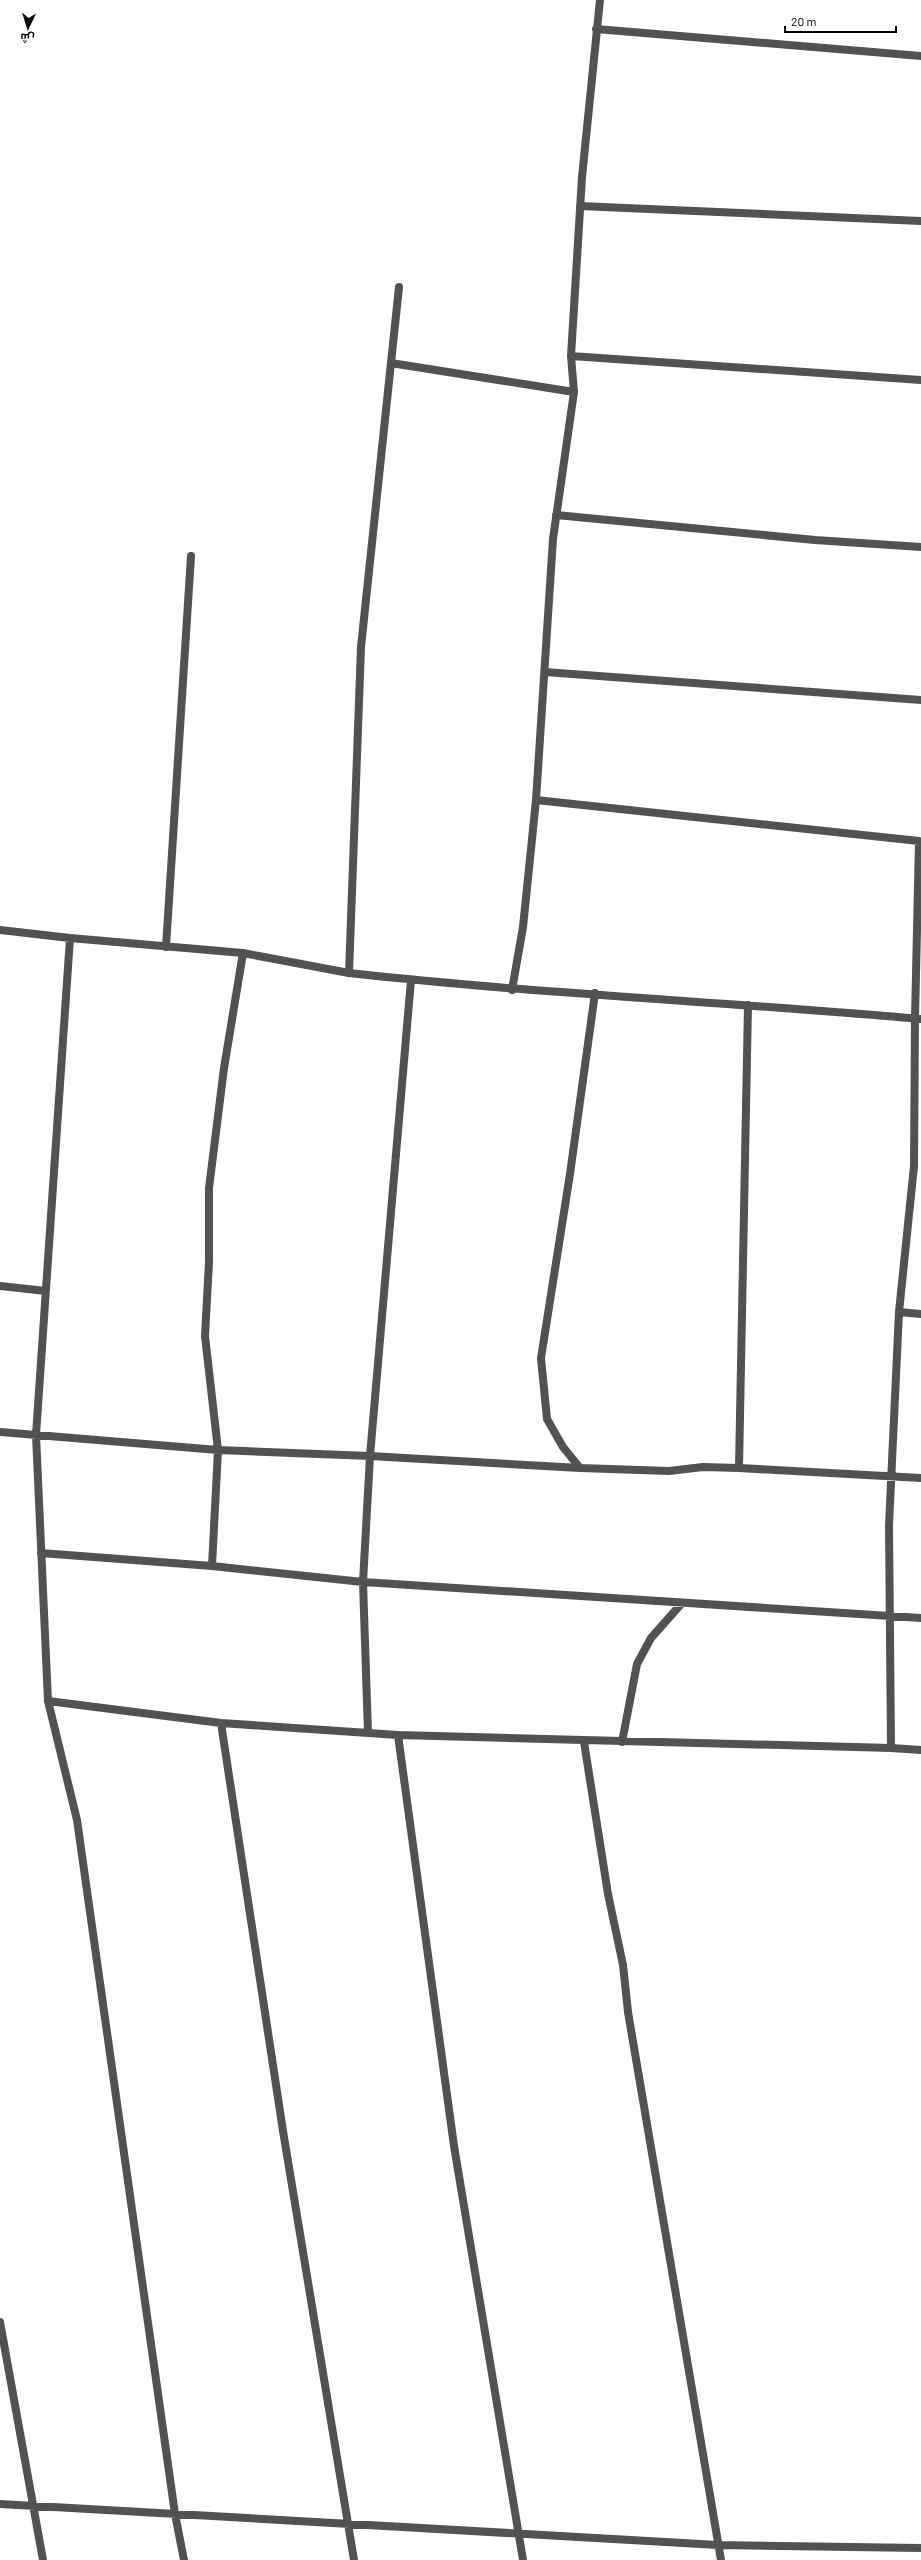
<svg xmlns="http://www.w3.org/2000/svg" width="921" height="2560" viewBox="0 0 921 2560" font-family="Barlow,Cairo,sans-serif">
	<rect width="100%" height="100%" fill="#fff"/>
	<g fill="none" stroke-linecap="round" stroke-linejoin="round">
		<!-- minor -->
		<path stroke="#525252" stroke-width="8" d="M 596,29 L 921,56
			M 580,206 L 921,221
			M 571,356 L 921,380
			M 391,363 L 574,392
			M 556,515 L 815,540 L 921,547
			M 545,672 L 921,700
			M 0,930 L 70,938 L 243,953
			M 70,938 L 36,1435 L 48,1701 L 77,1820 L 175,2514 L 184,2560
			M 166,947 L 191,556
			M 349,973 C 539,994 730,1002 921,1019
			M 512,990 L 523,927 L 536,800 L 553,539 L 574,392 L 571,356 L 582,177 L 600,0
			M 595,993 L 570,1174 L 541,1358 L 547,1419 L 563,1447 L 580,1468 L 669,1471 L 703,1467 L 739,1468 L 921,1478
			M 0,1286 L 46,1291
			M 899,1312 L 921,1314
			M 0,1432 L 218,1450 L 370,1456 L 580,1468
			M 739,1468 L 748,1005
			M 41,1553 L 212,1566 L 363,1582 L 921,1618
			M 212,1566 L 218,1450 L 205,1336 L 209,1262 L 209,1188 L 224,1068 L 243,953 L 349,973 L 361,647 L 399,287
			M 48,1701 L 221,1723 L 398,1735 L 891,1748 L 889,1525 L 899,1312 L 914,1166 L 915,1018 L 919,841 L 536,800
			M 221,1723 L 283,2131 L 354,2560
			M 368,1733 L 363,1582 L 370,1456 L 411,980
			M 398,1735 L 454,2146 L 523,2560
			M 584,1742 L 608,1894 L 623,1965 L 628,2012 L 721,2560
			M 622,1742 L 637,1664 L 651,1638 L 682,1603
			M 891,1748 L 921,1750
			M 0,2322 L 43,2560
			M 0,2504 L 718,2545 L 921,2548"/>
	</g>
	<!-- north arrow -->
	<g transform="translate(28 28) rotate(184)" stroke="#ffffff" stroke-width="3" paint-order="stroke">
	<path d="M0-3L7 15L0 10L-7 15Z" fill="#000000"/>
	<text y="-6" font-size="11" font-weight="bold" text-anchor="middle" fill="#000000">ش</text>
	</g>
	<!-- scale -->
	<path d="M785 26v6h111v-6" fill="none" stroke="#000000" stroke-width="2"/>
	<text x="791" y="26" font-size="12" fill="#000000" stroke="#ffffff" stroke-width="3" paint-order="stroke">20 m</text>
</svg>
